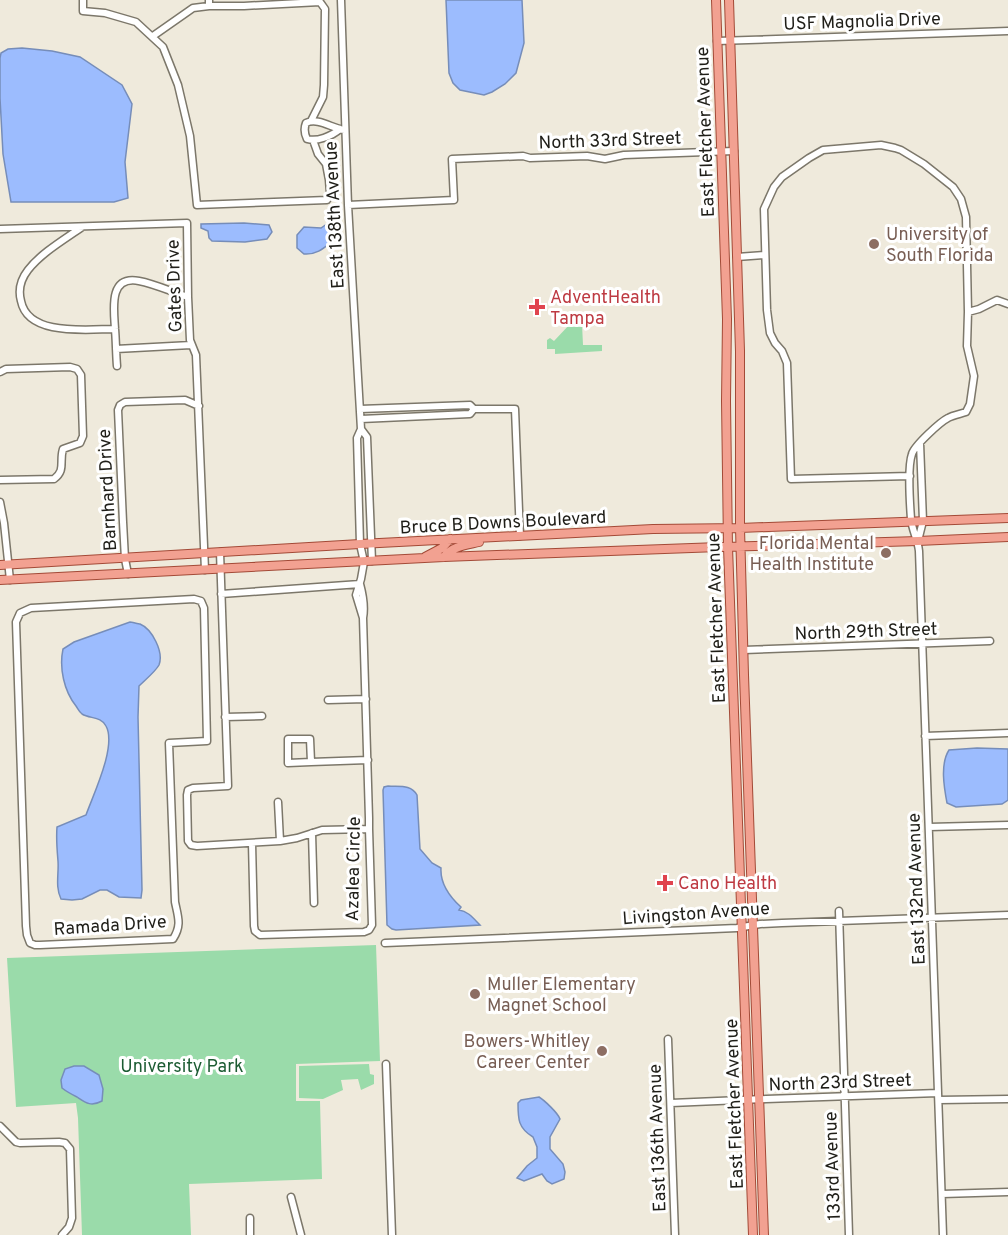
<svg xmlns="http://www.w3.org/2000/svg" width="1008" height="1235" viewBox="0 0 1008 1235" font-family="Overpass,sans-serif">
	<rect width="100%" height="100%" fill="#efeadc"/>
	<!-- green -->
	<path fill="#9adbaa" d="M 570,324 L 582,324 L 583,345 L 602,345 L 602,351 L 555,354 L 555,349 L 547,349 L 547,340 L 550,338 L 554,341 Z
		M 376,945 L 380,1061 L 296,1064 L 296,1101 L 320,1101 L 322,1179 L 189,1184 L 191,1235 L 82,1235 L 78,1118 L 76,1103 L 16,1107 L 7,958 Z
		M 369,1064 L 370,1074 L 374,1075 L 374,1084 L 361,1090 L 358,1079 L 341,1080 L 343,1090 L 323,1099 L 299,1098 L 299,1066 Z"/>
	<!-- water -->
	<path fill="#9cbcfe" stroke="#768db9" stroke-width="1.5" d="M 446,0 L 522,0 L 524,43 L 516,73 L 505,84 L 492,92 L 484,95 L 460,90 L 453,83 L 449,73 Z
		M 22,48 L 52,51 L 80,57 L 122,85 L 132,104 L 125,162 L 128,198 L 114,202 L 11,202 L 3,154 L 0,98 L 0,58 L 1,53 L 8,49 Z
		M 244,223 L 269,225 L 272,232 L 267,239 L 245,242 L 212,241 L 209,238 L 208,231 L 201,228 L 201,224 Z
		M 333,223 L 334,240 C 324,248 317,255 304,254 L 297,248 L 297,235 L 304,227 L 321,228 L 327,224 Z
		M 130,622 C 131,622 139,624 140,624 C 152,629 164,652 159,665 C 155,672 145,680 139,686 L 138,717 L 142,890 L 141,898 L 119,897 L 107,890 L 100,890 L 82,899 L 72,900 L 61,899 C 55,887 59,873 58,861 C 57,849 56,839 57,827 L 86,815 C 93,795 117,746 106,726 C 101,716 90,719 82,714 C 79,712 78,709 76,706 C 64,691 59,668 63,649 L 74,642 Z
		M 977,748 L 1008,749 L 1008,800 L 1002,804 L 956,807 L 947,803 C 944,787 940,764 949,750 Z
		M 388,786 C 399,787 411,784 417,795 L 420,849 L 432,863 L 441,868 C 440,884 450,897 461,907 L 459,910 C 468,911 474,919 480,925 L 396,930 L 392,929 L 387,925 L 383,790 L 384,787 Z
		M 74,1066 L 84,1066 L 99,1075 L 103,1089 L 102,1101 C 91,1107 86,1103 77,1097 C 71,1094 67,1092 62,1088 L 61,1080 L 65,1069 Z
		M 539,1097 C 544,1100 558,1113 560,1119 L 550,1137 L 550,1149 L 563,1164 L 565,1172 L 564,1179 L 552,1184 L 547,1181 L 542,1174 L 524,1181 L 517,1178 L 527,1166 L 537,1158 L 537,1147 L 533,1137 C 518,1128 518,1119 518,1103 L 521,1100 Z"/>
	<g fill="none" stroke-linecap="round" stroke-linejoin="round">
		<!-- minor casing -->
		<g stroke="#7c776a" stroke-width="9">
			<path id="minor" d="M 83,0 L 83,11 L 105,13 L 136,22 L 163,47 L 178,85 L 190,136 L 197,205 L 327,200 L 330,193 L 329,180 L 326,164 L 318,154 L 313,140
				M 209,0 L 209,6 L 244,6 L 320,2 L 325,9 L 324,85 L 323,97 L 311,121
				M 341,0 L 348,205 L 361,429 L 357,438 L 360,544 L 364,562 L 361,579 L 356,595 L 363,618
				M 153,36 L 193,8 L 209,6
				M 717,41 L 1008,31
				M 340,129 C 332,136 317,142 307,139 C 304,133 304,128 306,123 C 318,117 333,129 345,130
				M 348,205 L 454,200 L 452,159 L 523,156 L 530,158 L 587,156 L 605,159 L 624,155 L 734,151
				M 82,227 C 65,239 41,253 28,270 C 21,279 18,290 21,301 C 28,337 88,329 115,329
				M 0,229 L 187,223 L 188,297 L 190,340 L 196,355 L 205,570
				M 737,257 L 765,255
				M 968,312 L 979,309 L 997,300 L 1008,304
				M 116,349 L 191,345
				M 117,366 C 116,354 116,341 115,329 C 114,310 108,275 139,281 C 155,284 172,292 188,297
				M 0,372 L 6,369 L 70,367 L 77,369 L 81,375 L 83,436 L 80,443 L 63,449 C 59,462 66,470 54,479 L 0,480
				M 360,409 L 470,405 L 474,409 L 470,414 L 361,419
				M 474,409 L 515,409 L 520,536
				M 361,429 L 367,437 L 372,561
				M 910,476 L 791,479 L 787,363 L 782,351 L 775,343 L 770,333 L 767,310 L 764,209 L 774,187 L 782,177 L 809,158 L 823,150 L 881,145 L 895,148 L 901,150 L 924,164 L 953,187 L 961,199 L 966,217 L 968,312 L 967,346 L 974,376 L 970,404 L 966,412 C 960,414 953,415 948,418 C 940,422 914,446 912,454 C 907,468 910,504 911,519 C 912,530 918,540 919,551 L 943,1235
				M 0,502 L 4,523 L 10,580
				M 918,541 L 923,521 L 920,443
				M 220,552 L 228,786 L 193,788 L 188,790 L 187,795 L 188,841 L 191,845 L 197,846 L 280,841 L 297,838 L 322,830 L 369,829
				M 128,574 L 125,559 L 123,522 L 118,410 L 120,405 L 125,402 L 185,400 L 199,406
				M 221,594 L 360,584
				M 194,599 L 201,601 L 204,608 L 207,741 L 169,743 L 175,902 C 178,917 182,925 173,939 L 40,945 L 35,945 L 30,943 L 27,935 L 26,926 L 16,622 L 20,613 L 31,608 Z
				M 744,650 L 990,641
				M 328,700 L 366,699
				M 225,717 L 262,716
				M 925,736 L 1008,733
				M 311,762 L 288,763 L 288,739 L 310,739 L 311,762 L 368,760
				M 278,802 L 280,841
				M 929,827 L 1008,825
				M 312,833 L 314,903
				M 252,843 L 254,926 L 255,931 L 260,935 L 364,932 L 369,930 L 372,925 L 369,829 L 369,818 L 363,618 C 365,607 363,595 360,584
				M 839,911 L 849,1235
				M 385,943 L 737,928 L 760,924 L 782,923 L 1008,915
				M 668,1039 L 675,1235
				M 386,1064 L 392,1235
				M 939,1100 L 1008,1099
				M 671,1103 L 766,1099 L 938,1093
				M 0,1126 L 16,1142 L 20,1143 L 59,1142 L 65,1143 L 70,1149 L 72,1218 L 69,1227 L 62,1235
				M 942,1194 L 1008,1192
				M 291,1197 L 301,1235
				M 250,1218 L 250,1235"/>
		</g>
		<!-- major casing -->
		<g stroke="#a34a37" stroke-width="10">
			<path id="major" d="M 716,0 L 727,319 L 726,401 L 728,547 L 753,1235
				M 729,0 L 740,351 L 740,528 L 744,675 L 764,1235
				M 425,557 L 442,548 L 450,539
				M 444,557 C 453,546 466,545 479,542
				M 0,565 L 360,544 L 653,529 L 740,528 L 1008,518
				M 0,580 L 444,557 L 719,547 L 918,541 L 1008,537"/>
		</g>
		<!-- minor -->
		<use href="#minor" stroke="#fff" stroke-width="6"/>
		<!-- major -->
		<use href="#major" stroke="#f2a191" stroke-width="8"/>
	</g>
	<!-- markers -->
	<g fill="#8d6e63" stroke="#fff" stroke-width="2">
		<circle cx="874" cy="244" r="6"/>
		<circle cx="886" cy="553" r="6"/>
		<circle cx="475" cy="994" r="6"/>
		<circle cx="602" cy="1051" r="6"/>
	</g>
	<g fill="#e0444e" stroke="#fff" stroke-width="2">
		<path d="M534 298h6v6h6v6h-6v6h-6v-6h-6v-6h6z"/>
		<path d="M662 874h6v6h6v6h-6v6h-6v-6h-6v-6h6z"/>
	</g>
	<g text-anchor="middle" stroke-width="6" stroke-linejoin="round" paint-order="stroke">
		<!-- street labels -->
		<g font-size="18" fill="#1f1e18" stroke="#fff">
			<text transform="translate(862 21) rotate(-2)" y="6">USF Magnolia Drive</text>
			<text transform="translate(705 132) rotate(-92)" y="6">East Fletcher Avenue</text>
			<text transform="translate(610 140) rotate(-2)" y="6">North 33rd Street</text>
			<text transform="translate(334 215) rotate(-93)" y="6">East 138th Avenue</text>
			<text transform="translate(174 286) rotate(-92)" y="6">Gates Drive</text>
			<text transform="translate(107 490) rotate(-93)" y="6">Barnhard Drive</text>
			<text transform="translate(503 522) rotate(-3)" y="6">Bruce B Downs Boulevard</text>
			<text transform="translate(716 618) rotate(-92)" y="6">East Fletcher Avenue</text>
			<text transform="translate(866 631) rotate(-2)" y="6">North 29th Street</text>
			<text transform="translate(353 869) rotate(-89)" y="6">Azalea Circle</text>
			<text transform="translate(916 889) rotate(-92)" y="6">East 132nd Avenue</text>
			<text transform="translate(696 913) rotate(-4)" y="6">Livingston Avenue</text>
			<text transform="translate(110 925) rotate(-4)" y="6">Ramada Drive</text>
			<text transform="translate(840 1082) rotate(-2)" y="6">North 23rd Street</text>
			<text transform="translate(734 1104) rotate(-92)" y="6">East Fletcher Avenue</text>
			<text transform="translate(657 1138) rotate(-92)" y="6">East 136th Avenue</text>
			<text transform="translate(832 1166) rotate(-92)" y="6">133rd Avenue</text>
		</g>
		<!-- education labels -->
		<g font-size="18" fill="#785e54" stroke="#fff" text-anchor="start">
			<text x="886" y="240">University of<tspan x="886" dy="21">South Florida</tspan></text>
			<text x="874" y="549" text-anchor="end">Florida Mental<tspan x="874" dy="21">Health Institute</tspan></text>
			<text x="487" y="990">Muller Elementary<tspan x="487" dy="21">Magnet School</tspan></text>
			<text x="590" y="1047" text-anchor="end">Bowers-Whitley<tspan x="590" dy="21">Career Center</tspan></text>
		</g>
		<!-- health labels -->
		<g font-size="18" fill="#be3a42" stroke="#fff" text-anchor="start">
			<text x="550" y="303">AdventHealth<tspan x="550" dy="21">Tampa</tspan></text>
			<text x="678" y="889">Cano Health</text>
		</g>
		<!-- park labels -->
		<g font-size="18" fill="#1c5c33" stroke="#fff">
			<text x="182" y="1072">University Park</text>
		</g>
	</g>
</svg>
